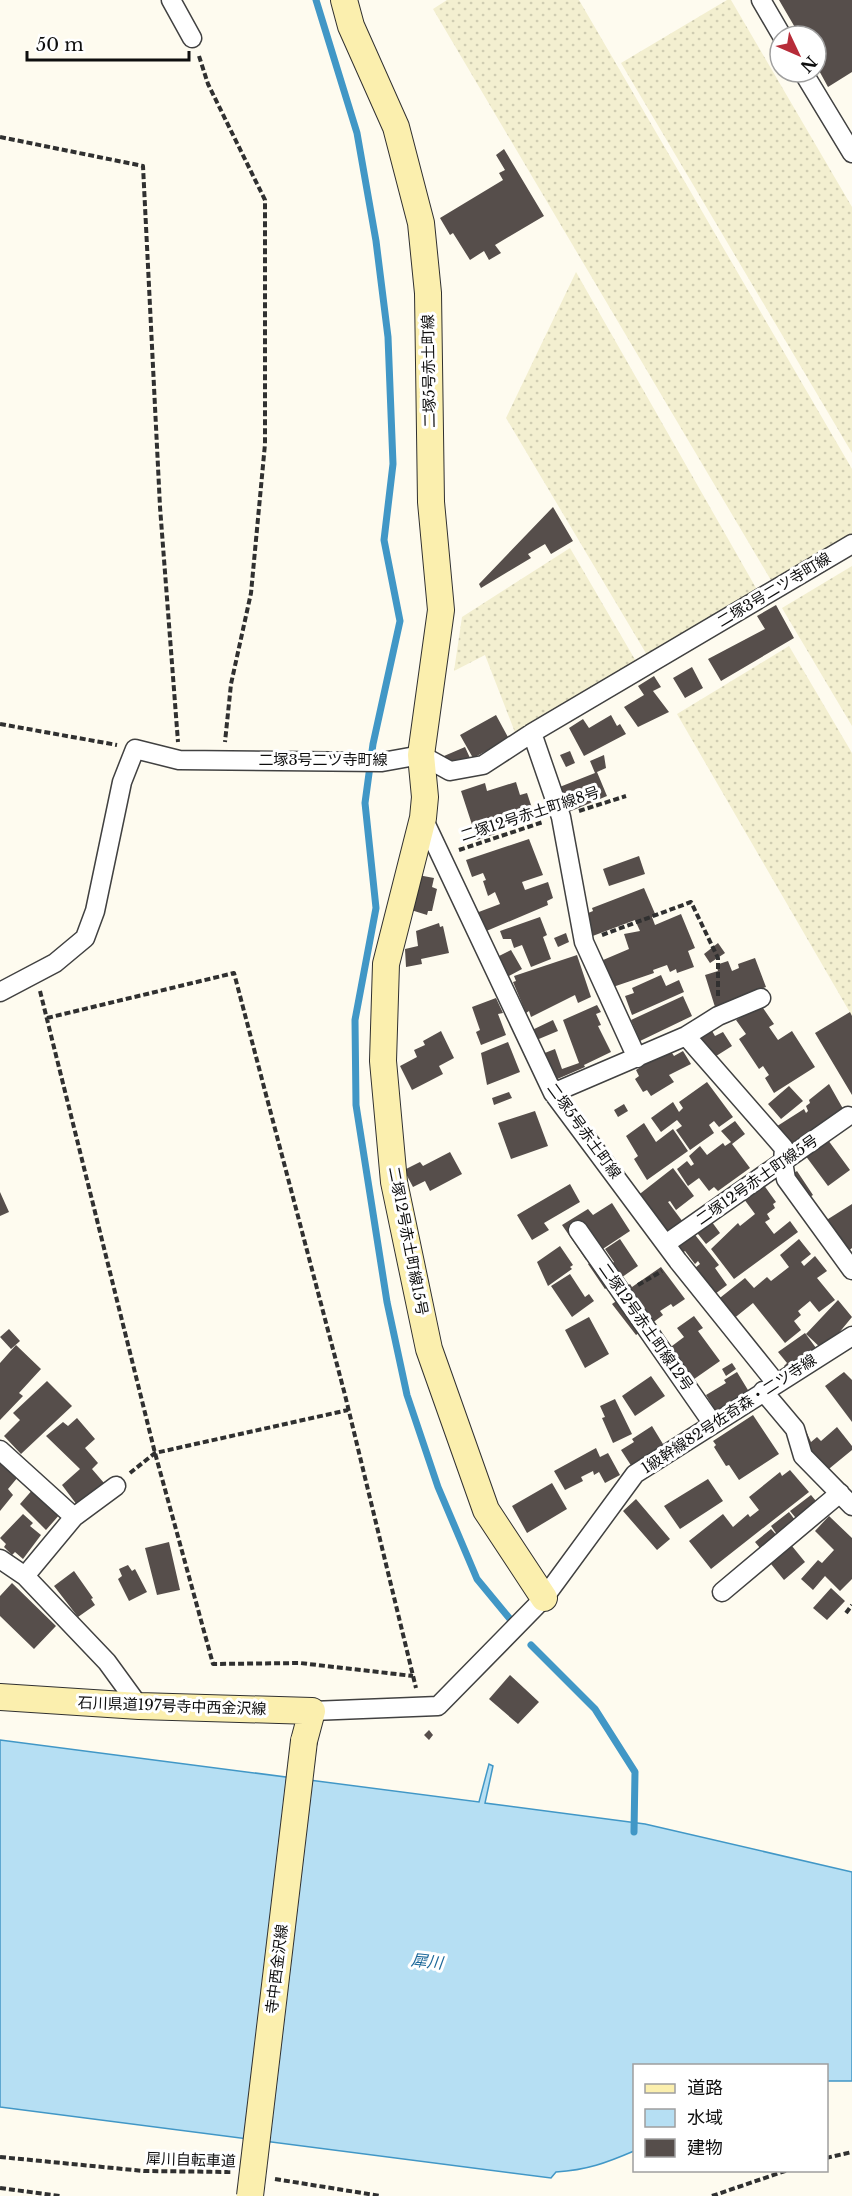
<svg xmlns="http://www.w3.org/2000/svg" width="852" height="2196" viewBox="0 0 852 2196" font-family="'Libre Baskerville','Noto Sans JP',serif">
	<defs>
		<pattern id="farmland-dots" width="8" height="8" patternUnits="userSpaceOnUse" patternTransform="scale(1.5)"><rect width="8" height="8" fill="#f3efd0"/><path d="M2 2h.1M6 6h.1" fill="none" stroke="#cfccb1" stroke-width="1.8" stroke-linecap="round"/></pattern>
	</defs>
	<rect width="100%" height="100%" fill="#fefbef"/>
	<!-- farmland -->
	<path fill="url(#farmland-dots)" d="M 447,0 L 579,0 L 852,469 L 852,534 L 772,582 L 433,9 Z
		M 727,0 L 731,0 L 852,207 L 852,453 L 621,63 Z
		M 576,272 L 760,595 L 650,660 L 506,418 Z
		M 570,548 L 637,663 L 516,735 L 485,655 L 454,671 L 462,617 Z
		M 852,566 L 852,726 L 782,608 Z
		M 789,646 L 852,753 L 852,1016 L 677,714 Z"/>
	<!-- water -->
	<path fill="#b6dff3" stroke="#4197c6" stroke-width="1.5" d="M 0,1740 L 479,1802 L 489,1764 L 493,1766 L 485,1803 L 645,1824 L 852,1872 L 852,2081 L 827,2081 L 826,2066 L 634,2066 L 634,2151 C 606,2163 587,2170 556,2172 L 551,2178 L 0,2107 Z"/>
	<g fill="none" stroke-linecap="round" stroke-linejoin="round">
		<!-- stream -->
		<path stroke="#4197c6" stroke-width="7" d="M 316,0 L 357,133 L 376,241 L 388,337 L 393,464 L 384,540 L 400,621 L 373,744 L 365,803 L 376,908 L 355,1020 L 356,1105 L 387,1302 L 407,1395 L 438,1487 L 477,1579 L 510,1619
			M 531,1645 L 595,1709 L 635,1772 L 634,1832"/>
	</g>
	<!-- building -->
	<path fill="#564e4b" d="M 779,0 L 852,0 L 852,72 L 828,87 L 816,65 L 816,36 L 800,36 Z
		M 504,149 L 544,216 L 495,245 L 501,253 L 489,260 L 484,251 L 470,260 L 453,233 L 450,235 L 440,218 L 503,180 L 499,173 L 505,170 L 496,155 Z
		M 553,507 L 573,541 L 551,554 L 545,544 L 528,554 L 531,558 L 481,588 L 479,584 Z
		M 776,605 L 794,638 L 721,681 L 708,659 L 765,629 L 757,616 Z
		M 692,667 L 703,688 L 685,698 L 673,678 Z
		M 654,676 L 661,687 L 653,691 L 669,712 L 638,727 L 624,707 L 644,695 L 638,686 Z
		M 496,715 L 509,739 L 473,758 L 460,735 Z
		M 611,715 L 617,726 L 620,724 L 626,734 L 584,756 L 569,728 L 583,719 L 589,728 Z
		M 465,747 L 470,758 L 449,767 L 444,756 Z
		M 570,751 L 575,763 L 566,767 L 560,755 Z
		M 604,755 L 606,768 L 597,772 L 607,796 L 564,814 L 552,790 L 595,773 L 590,761 Z
		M 516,782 L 520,795 L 527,793 L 534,814 L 493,827 L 495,834 L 477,840 L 461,791 L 485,783 L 487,791 Z
		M 529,839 L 543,875 L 522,882 L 525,890 L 548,882 L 553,898 L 547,901 L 548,905 L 484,932 L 476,913 L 500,904 L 495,892 L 488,896 L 483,881 L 486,880 L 483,873 L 472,877 L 466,860 Z
		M 639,856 L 645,874 L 609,886 L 603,869 Z
		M 418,875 L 434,878 L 432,887 L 437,889 L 432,911 L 428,911 L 427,915 L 411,910 Z
		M 644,888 L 656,916 L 652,917 L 655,925 L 681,914 L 695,948 L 688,951 L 694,967 L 677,973 L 676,969 L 670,972 L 667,965 L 653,970 L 654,973 L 607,989 L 596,963 L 629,949 L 624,934 L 640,931 L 635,920 L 590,937 L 581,916 L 593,911 L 592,908 Z
		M 540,917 L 547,935 L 543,937 L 551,959 L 531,967 L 522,945 L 514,948 L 511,939 L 503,939 L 500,931 Z
		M 439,923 L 440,927 L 443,926 L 449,953 L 421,959 L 422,964 L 406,967 L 405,949 L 418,946 L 416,931 Z
		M 566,933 L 569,942 L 558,947 L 554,938 Z
		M 718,943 L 725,953 L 710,963 L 704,954 Z
		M 511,950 L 522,969 L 507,977 L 497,957 Z
		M 577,955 L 591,997 L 578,1003 L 575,995 L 531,1017 L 529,1011 L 526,1013 L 513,982 L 516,981 L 514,976 Z
		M 755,958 L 766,987 L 715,1007 L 705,975 L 718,971 L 716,965 L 728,961 L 732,971 L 739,968 L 738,964 Z
		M 661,975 L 666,986 L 679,980 L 684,992 L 632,1015 L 625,996 L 634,993 L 632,988 Z
		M 683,996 L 692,1016 L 640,1041 L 631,1020 Z
		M 496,998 L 503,1013 L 498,1014 L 506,1035 L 481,1045 L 476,1032 L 480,1030 L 472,1007 Z
		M 597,1005 L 601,1012 L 596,1014 L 601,1025 L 598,1026 L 611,1052 L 584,1065 L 585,1067 L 555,1080 L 537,1056 L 555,1049 L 562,1069 L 579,1063 L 563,1020 Z
		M 761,1005 L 774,1024 L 769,1027 L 778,1040 L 792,1031 L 815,1067 L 774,1093 L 765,1078 L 769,1075 L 763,1066 L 759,1069 L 739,1039 L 746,1034 L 736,1020 Z
		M 850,1012 L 852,1016 L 852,1095 L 815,1033 Z
		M 553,1020 L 558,1031 L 534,1041 L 530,1031 Z
		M 708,1024 L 715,1036 L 723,1032 L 732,1046 L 713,1058 L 697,1031 Z
		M 441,1031 L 454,1058 L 439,1066 L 443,1074 L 412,1090 L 400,1066 L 417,1057 L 414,1050 L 425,1045 L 423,1041 Z
		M 508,1042 L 520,1072 L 487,1085 L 481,1053 Z
		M 666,1044 L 674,1056 L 683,1051 L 691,1064 L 669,1075 L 674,1082 L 651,1096 L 647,1090 L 643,1092 L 635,1079 L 639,1076 L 636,1070 L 647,1063 L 644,1057 Z
		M 707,1082 L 733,1117 L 719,1127 L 714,1121 L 709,1125 L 714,1133 L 690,1150 L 676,1130 L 682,1126 L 677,1120 L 661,1132 L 651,1118 L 673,1102 L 679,1112 L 683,1108 L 679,1102 Z
		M 829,1084 L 846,1114 L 780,1151 L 771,1130 L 804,1109 L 806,1113 L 808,1111 L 806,1106 L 810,1103 L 809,1100 Z
		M 789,1086 L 803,1101 L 781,1119 L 768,1104 Z
		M 509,1092 L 512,1098 L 494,1105 L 492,1098 Z
		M 624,1104 L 628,1111 L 618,1117 L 614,1110 Z
		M 535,1111 L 548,1146 L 511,1159 L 498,1123 Z
		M 735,1121 L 745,1134 L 732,1144 L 750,1168 L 718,1191 L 714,1187 L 709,1191 L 699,1178 L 688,1186 L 677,1169 L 687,1161 L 691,1166 L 694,1164 L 689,1156 L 700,1146 L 707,1155 L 723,1143 L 725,1146 L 731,1142 L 721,1131 Z
		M 644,1123 L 656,1142 L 673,1129 L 688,1151 L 647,1180 L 634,1159 L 638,1156 L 626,1136 Z
		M 828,1140 L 850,1170 L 828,1186 L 805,1155 Z
		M 450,1152 L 462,1174 L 430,1191 L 425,1181 L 413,1187 L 404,1170 L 420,1162 L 423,1166 Z
		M 673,1168 L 694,1196 L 676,1210 L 670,1201 L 668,1202 L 683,1222 L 661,1239 L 646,1219 L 658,1210 L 646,1219 L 632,1200 Z
		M 797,1171 L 813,1195 L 800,1203 L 784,1180 Z
		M 761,1181 L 776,1202 L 773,1204 L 775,1208 L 767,1214 L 770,1219 L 765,1222 L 774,1234 L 790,1221 L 798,1232 L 734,1279 L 711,1249 L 738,1223 L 740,1226 L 755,1214 L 741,1195 Z
		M 570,1184 L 580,1202 L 544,1223 L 549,1230 L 532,1240 L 517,1215 Z
		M 0,1192 L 9,1212 L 0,1216 Z
		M 612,1203 L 630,1231 L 586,1260 L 562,1225 L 588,1209 L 593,1215 Z
		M 852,1204 L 852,1248 L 839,1258 L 817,1226 Z
		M 709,1218 L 720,1233 L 706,1244 L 694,1229 Z
		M 692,1231 L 719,1265 L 715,1268 L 727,1285 L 707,1300 L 687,1274 L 700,1264 L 698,1261 L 695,1264 L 685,1251 L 676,1258 L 669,1248 Z
		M 620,1239 L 638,1266 L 605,1289 L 588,1264 L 602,1255 L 609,1266 L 614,1262 L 605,1249 Z
		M 799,1239 L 811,1254 L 801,1262 L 804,1266 L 815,1256 L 827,1271 L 817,1278 L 835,1300 L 819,1312 L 810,1301 L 798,1311 L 801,1315 L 794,1321 L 801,1330 L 785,1343 L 753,1303 L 727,1324 L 711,1305 L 745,1278 L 754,1288 L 767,1277 L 771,1281 L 789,1267 L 780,1255 Z
		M 560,1246 L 573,1265 L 570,1267 L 572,1269 L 548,1286 L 537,1262 Z
		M 661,1267 L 685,1299 L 673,1307 L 671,1304 L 660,1311 L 663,1315 L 636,1335 L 612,1304 L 621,1298 L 617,1294 L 630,1284 L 632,1287 Z
		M 570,1274 L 585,1297 L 589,1294 L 594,1301 L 572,1317 L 551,1286 Z
		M 838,1300 L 852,1317 L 824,1351 L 806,1334 Z
		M 694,1316 L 703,1328 L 698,1331 L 720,1361 L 687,1384 L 660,1355 L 684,1337 L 677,1328 Z
		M 589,1317 L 609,1354 L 585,1368 L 565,1330 Z
		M 9,1329 L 20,1341 L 11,1349 L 0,1337 Z
		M 805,1333 L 819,1352 L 789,1374 L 784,1366 L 787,1363 L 778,1352 Z
		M 16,1345 L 41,1369 L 19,1393 L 23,1396 L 0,1420 L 0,1363 Z
		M 732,1363 L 736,1369 L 726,1376 L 722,1369 Z
		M 737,1372 L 751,1395 L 718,1415 L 706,1395 L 726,1383 L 724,1380 Z
		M 844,1372 L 852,1380 L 852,1422 L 825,1386 Z
		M 651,1376 L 665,1396 L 635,1416 L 622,1396 Z
		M 47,1381 L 72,1406 L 21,1454 L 4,1436 L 20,1420 L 13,1413 Z
		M 615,1399 L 632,1434 L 613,1443 L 602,1418 L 605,1417 L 600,1406 Z
		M 753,1415 L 779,1454 L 739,1480 L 729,1465 L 726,1466 L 714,1447 L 716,1445 L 713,1441 Z
		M 77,1418 L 95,1439 L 85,1448 L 98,1463 L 92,1469 L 104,1483 L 77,1505 L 62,1485 L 80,1469 L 46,1436 L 63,1422 L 68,1426 Z
		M 801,1420 L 811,1442 L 817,1437 L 821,1441 L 837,1427 L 852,1446 L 852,1450 L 819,1477 L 787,1427 Z
		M 652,1426 L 666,1449 L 634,1470 L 621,1450 L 634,1442 L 632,1439 Z
		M 596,1448 L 600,1457 L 608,1453 L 620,1475 L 605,1483 L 599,1472 L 594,1475 L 593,1471 L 581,1477 L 583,1481 L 565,1490 L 554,1471 Z
		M 0,1461 L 18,1477 L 8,1489 L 13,1495 L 0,1511 Z
		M 790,1470 L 809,1492 L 711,1569 L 689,1541 L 723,1514 L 733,1527 L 748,1514 L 750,1517 L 759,1510 L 749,1497 L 780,1472 L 782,1476 Z
		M 708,1479 L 723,1501 L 680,1529 L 664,1506 Z
		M 552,1483 L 567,1509 L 527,1533 L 512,1506 Z
		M 34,1488 L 61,1513 L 46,1530 L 20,1504 Z
		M 811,1495 L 821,1507 L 800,1523 L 790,1511 Z
		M 636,1499 L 670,1539 L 657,1550 L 623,1511 Z
		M 789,1512 L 798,1524 L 780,1539 L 771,1526 Z
		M 23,1514 L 33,1523 L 30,1526 L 41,1535 L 23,1559 L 15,1552 L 12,1555 L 4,1547 L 6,1544 L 0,1538 Z
		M 829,1516 L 852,1538 L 852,1579 L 840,1591 L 825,1576 L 813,1590 L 801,1579 L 818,1560 L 822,1563 L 834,1550 L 815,1531 Z
		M 771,1529 L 781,1540 L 765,1554 L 755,1542 Z
		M 169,1542 L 180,1590 L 157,1595 L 145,1548 Z
		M 792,1546 L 805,1562 L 784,1580 L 771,1564 Z
		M 128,1565 L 132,1571 L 135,1569 L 147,1592 L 129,1601 L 118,1579 L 122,1576 L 119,1569 Z
		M 74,1571 L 93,1598 L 91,1599 L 95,1605 L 78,1617 L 54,1586 Z
		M 12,1583 L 56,1626 L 34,1649 L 0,1616 L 0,1596 Z
		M 831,1588 L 845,1601 L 827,1620 L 813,1608 Z
		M 510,1675 L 539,1702 L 518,1724 L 489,1699 Z
		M 429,1730 L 433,1735 L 429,1740 L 424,1735 Z"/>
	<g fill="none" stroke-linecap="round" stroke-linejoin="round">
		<!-- street casing -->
		<g stroke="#414141" stroke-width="21">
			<path id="street" d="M 171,0 L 192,38
				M 761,0 L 782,36
				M 803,72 L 852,153
				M 532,733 L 561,817 L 584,942 L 637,1058
				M 423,818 L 553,1093 L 678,1261 L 776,1383
				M 0,992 L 55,963 L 85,938 L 95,911 L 122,782 L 135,749 L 179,760 L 382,762 L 421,755 L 450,771 L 483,765 L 532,733 L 852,544
				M 686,1036 L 784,1148 L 783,1162 L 786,1179 L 852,1270
				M 553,1093 L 686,1036 L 718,1016 L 761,998
				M 578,1230 L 713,1424
				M 667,1243 L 848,1116
				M 763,1391 L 795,1429 L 803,1456 L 852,1506
				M 0,1450 L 74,1517 L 25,1576 L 107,1662 L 139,1706
				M 74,1517 L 116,1486
				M 0,1559 L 25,1576
				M 722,1592 L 840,1493
				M 312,1711 L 438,1706 L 544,1598 L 635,1474 L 852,1336"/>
		</g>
		<!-- secondary casing -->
		<g stroke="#303030" stroke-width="28">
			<path id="secondary" d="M 344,0 L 351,26 L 396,127 L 421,223 L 428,293 L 431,502 L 441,610 L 421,755 L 425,797 L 423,818 L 386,964 L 383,1061 L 394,1182 L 429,1349 L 486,1510 L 544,1598
				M 0,1697 L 139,1706 L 312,1711 L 304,1741"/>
		</g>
		<!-- path -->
		<path stroke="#303030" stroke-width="4" stroke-dasharray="6 3" stroke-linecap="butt" d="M 199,56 L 208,84 L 265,200 L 265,444 L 251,593 L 231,684 L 225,742
			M 0,137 L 143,166 L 160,507 L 178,742
			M 0,724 L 117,745
			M 579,811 L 626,796
			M 459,850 L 543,822
			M 602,935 L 691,902 L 718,958 L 718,997
			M 40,991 L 155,1453 L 213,1664 L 300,1663 L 413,1676
			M 47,1018 L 234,973 L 345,1395 L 416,1688
			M 638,1285 L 662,1271
			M 130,1473 L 155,1453 L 348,1410
			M 846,1613 L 852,1605
			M 0,2157 L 144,2171 L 232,2172
			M 826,2158 L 852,2152
			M 275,2179 L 381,2196
			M 0,2188 L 60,2196
			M 712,2196 L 788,2170"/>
		<!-- street -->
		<use href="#street" stroke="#fff" stroke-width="18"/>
		<!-- secondary -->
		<use href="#secondary" stroke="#fbefae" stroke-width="26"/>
		<!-- secondary-bridge casing -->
		<g stroke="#303030" stroke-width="28" stroke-linecap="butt">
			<path id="secondary-bridge" d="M 250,2196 L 304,1741"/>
		</g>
		<!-- secondary-bridge -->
		<use href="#secondary-bridge" stroke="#fbefae" stroke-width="26"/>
	</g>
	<g text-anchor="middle" stroke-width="6" stroke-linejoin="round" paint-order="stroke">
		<!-- street labels -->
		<g font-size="15" fill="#0e0e0e" stroke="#fff">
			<text transform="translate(429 371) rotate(-91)" y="5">二塚5号赤土町線</text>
			<text transform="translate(774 590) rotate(-31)" y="5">二塚3号二ツ寺町線</text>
			<text x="323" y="765">二塚3号二ツ寺町線</text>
			<text transform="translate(530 814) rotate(-18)" y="5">二塚12号赤土町線8号</text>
			<text transform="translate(584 1131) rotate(54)" y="5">二塚5号赤土町線</text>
			<text transform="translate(757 1180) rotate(-35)" y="5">二塚12号赤土町線5号</text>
			<text transform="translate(408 1241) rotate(79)" y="5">二塚12号赤土町線15号</text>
			<text transform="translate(646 1327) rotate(55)" y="5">二塚12号赤土町線12号</text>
			<text transform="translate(729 1414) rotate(-33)" y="5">1級幹線82号佐奇森・二ツ寺線</text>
			<text transform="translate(172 1706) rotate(2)" y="5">石川県道197号寺中西金沢線</text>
			<text transform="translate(277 1969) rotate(-83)" y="5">寺中西金沢線</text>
			<text transform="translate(191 2160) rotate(2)" y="5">犀川自転車道</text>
		</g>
		<!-- water labels -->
		<g font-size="16" font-style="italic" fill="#1d6899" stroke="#fff">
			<text transform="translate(427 1961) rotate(6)" y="6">犀川</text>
		</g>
	</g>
	<!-- legend -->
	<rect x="633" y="2064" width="195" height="108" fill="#ffffff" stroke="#9f9f9f" stroke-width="1.5"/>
	<rect x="645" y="2084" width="30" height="9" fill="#fbefae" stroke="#9f9f9f" stroke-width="1.5"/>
	<text x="687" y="2094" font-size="18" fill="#0e0e0e">道路</text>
	<rect x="645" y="2109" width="30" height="18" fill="#b6dff3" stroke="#9f9f9f" stroke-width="1.5"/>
	<text x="687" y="2124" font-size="18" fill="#0e0e0e">水域</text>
	<rect x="645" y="2139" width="30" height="18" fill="#564e4b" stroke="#9f9f9f" stroke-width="1.5"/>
	<text x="687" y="2154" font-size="18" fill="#0e0e0e">建物</text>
	<!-- north arrow -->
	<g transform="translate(798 54) rotate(134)"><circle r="28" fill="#ffffff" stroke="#9f9f9f" stroke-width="1.5"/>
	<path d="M0-4.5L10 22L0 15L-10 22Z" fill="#b72c39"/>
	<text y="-9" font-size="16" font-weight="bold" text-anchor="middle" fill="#0e0e0e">N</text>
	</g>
	<!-- scale -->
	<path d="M27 51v9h162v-9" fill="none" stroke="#0e0e0e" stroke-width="3"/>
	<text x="36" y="51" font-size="18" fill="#0e0e0e" stroke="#ffffff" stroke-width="4.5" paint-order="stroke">50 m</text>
</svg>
